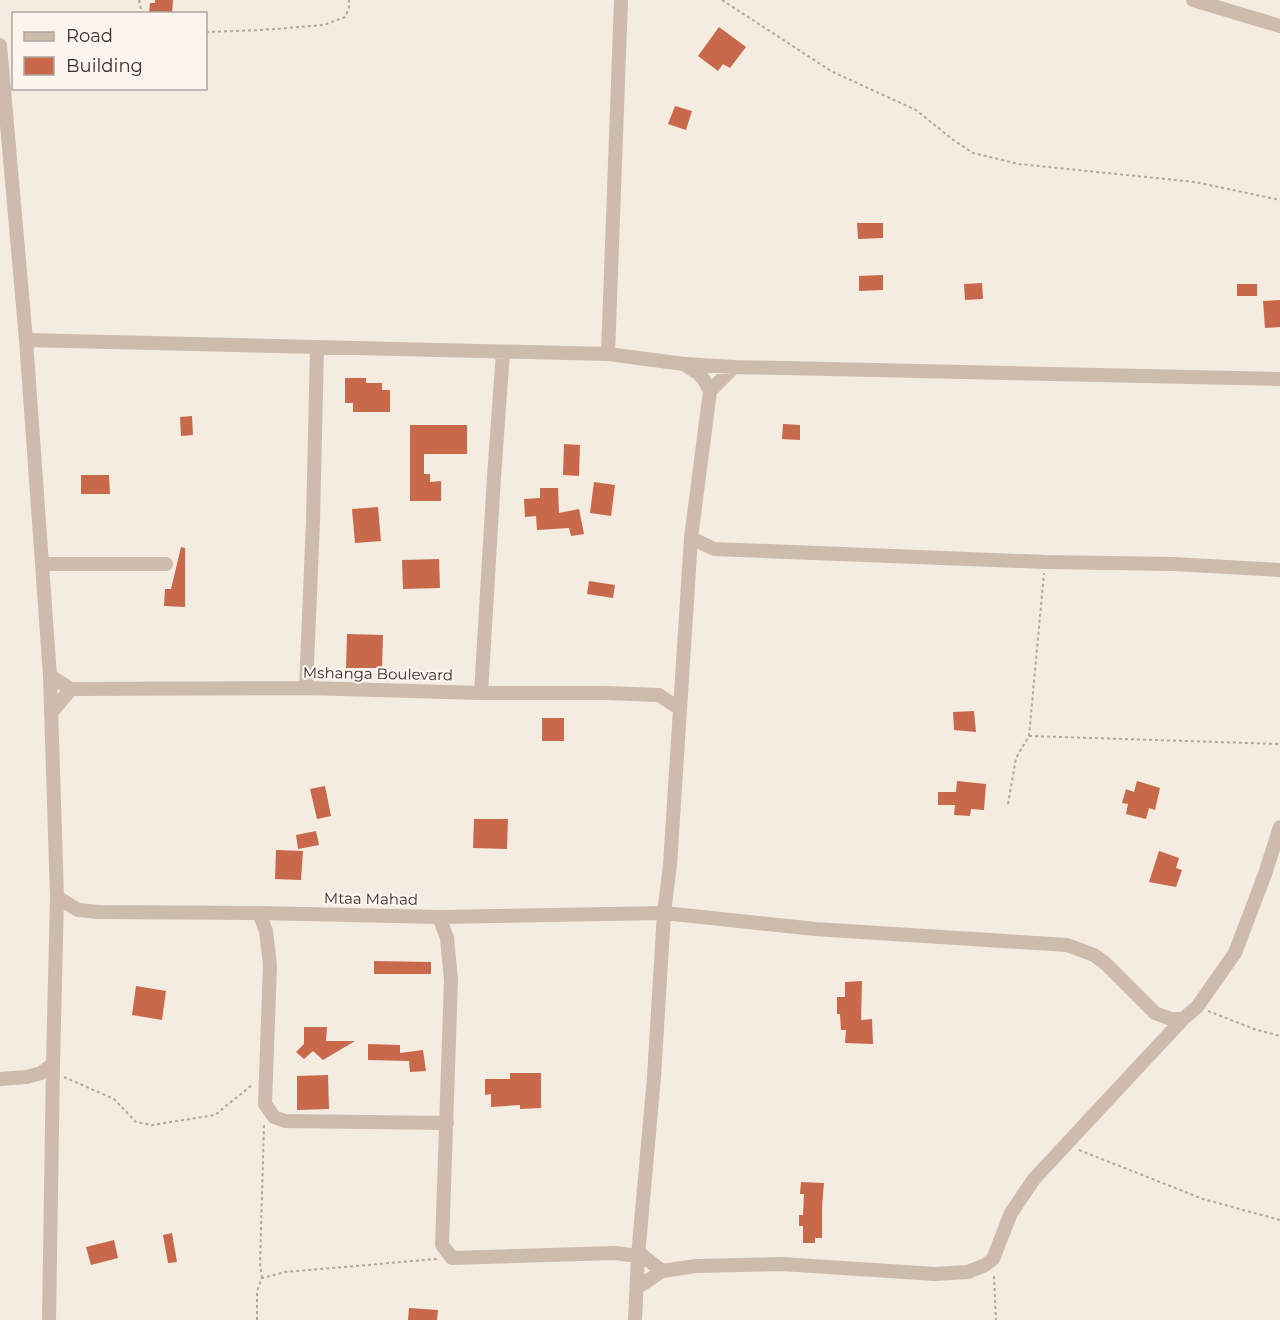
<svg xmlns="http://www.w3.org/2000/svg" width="1280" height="1320" viewBox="0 0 1280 1320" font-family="Montserrat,sans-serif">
	<rect width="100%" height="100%" fill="#f4ebe1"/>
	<!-- building -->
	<path fill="#c8694b" d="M 155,0 L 173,0 L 172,14 L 149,14 L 150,3 L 155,3 Z
		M 719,27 L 746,47 L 730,68 L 723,64 L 718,71 L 698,56 Z
		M 675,106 L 692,111 L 686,130 L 668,124 Z
		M 857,223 L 883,223 L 883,238 L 858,239 Z
		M 883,275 L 883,290 L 859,291 L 859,276 Z
		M 982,283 L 983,299 L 965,300 L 964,284 Z
		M 1237,284 L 1257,284 L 1257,296 L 1237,296 Z
		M 1280,300 L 1280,327 L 1265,328 L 1263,301 Z
		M 345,378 L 366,378 L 366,383 L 382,383 L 382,390 L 390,390 L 390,412 L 353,412 L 353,403 L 345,403 Z
		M 192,416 L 193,435 L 181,436 L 180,417 Z
		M 783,424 L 800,425 L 800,440 L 782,439 Z
		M 410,425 L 467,425 L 467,454 L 424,454 L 424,474 L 430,474 L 430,482 L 441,481 L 441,501 L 410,501 Z
		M 564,444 L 580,445 L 579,476 L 563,475 Z
		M 81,475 L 109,475 L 110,494 L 81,494 Z
		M 594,482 L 615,485 L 611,516 L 590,513 Z
		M 540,488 L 558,488 L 559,513 L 579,509 L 584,534 L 571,536 L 569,528 L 537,530 L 536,516 L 525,517 L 524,499 L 540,498 Z
		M 378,507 L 381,541 L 355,543 L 352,509 Z
		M 181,547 L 185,548 L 185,607 L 164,606 L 165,589 L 171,589 Z
		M 439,559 L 440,588 L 403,589 L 402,560 Z
		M 589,581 L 615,585 L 613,598 L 587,594 Z
		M 347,634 L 383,635 L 382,668 L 346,668 Z
		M 974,711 L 976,732 L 954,730 L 953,712 Z
		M 542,718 L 564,718 L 564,741 L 542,741 Z
		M 957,781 L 986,784 L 984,810 L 971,809 L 970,816 L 954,815 L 955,805 L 938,805 L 938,792 L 956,792 Z
		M 1137,781 L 1160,788 L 1155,810 L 1149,808 L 1146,819 L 1126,814 L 1128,804 L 1122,803 L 1126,789 L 1134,792 Z
		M 325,786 L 331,816 L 317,819 L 310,789 Z
		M 474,819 L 508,819 L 507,849 L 473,848 Z
		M 316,831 L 319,845 L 298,849 L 296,835 Z
		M 276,850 L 303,851 L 301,880 L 275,879 Z
		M 1159,851 L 1179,858 L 1176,868 L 1182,870 L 1176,887 L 1149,882 Z
		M 374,961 L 431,962 L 431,974 L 374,974 Z
		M 862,981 L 861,1020 L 872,1019 L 873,1044 L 845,1043 L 846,1030 L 841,1030 L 840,1014 L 837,1014 L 837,997 L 845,997 L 845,982 Z
		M 136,986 L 166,991 L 162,1020 L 132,1015 Z
		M 304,1027 L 327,1027 L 326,1041 L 355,1041 L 323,1060 L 313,1051 L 304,1059 L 296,1052 L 304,1044 Z
		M 368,1044 L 400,1045 L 400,1053 L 423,1050 L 426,1071 L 410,1072 L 409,1061 L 368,1060 Z
		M 510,1073 L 541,1073 L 541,1108 L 520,1109 L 520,1105 L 491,1107 L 491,1094 L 485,1095 L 485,1079 L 510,1079 Z
		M 328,1075 L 329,1109 L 297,1110 L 297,1076 Z
		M 801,1182 L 824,1183 L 822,1206 L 822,1238 L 815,1238 L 815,1243 L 803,1243 L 803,1226 L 799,1226 L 799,1215 L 803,1215 L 804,1194 L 800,1194 Z
		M 172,1233 L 177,1262 L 168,1263 L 163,1235 Z
		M 114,1240 L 118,1258 L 91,1265 L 86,1247 Z
		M 409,1308 L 438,1310 L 437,1320 L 408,1320 Z"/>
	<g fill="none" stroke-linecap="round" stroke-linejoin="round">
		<!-- path -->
		<path stroke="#b9a596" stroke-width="2" stroke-dasharray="3 3" stroke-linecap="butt" d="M 139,0 L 142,14
			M 722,0 L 831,71 L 916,110 L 952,139 L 973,153 L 1019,164 L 1195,182 L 1280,200
			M 206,32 L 261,30 L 324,25 L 345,17 L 349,8 L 349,0
			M 1029,736 L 1280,744
			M 1008,804 L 1016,758 L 1029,736 L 1044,573
			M 1208,1011 L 1254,1029 L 1280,1036
			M 64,1077 L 114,1099 L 136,1122 L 152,1125 L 215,1115 L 252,1085
			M 1079,1150 L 1203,1199 L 1280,1220
			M 994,1276 L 996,1320
			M 262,1278 L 260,1263 L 264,1125
			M 257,1320 L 257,1291 L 262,1278 L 285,1272 L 437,1259"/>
		<!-- minor -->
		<path stroke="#cdbbac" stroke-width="14" d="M 1193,0 L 1280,26
			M 0,45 L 26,340 L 50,676 L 57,897 L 53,1064 L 49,1320
			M 26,340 L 608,354 L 684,364 L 698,373 L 704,380 L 710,391 L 691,538 L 670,865 L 664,913 L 654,1077 L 638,1256 L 635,1320
			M 608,354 L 621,0
			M 686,364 L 734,367 L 1280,379
			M 710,391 L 734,367
			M 691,538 L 714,549 L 1046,562 L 1173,564 L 1280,570
			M 43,564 L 166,564
			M 50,676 L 71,689 L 306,688 L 481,693 L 606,693 L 659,695 L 680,709
			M 306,688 L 313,521 L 317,348
			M 481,693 L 494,477 L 503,352
			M 51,713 L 71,689
			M 57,897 L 78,910 L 99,912 L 259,913 L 439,917 L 664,913 L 815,929 L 1067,945 L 1094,955 L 1105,963 L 1155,1013 L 1171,1019 L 1183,1019
			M 259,913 L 266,931 L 270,965 L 265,1104 L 274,1117 L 285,1121 L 447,1123
			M 439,917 L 447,938 L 451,980 L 442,1245 L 452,1258 L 615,1253 L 638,1256
			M 0,1079 L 27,1077 L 41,1073 L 53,1064
			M 638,1252 L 662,1271
			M 637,1288 L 662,1271 L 696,1266 L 782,1264 L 935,1274 L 968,1272 L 985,1265 L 993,1259 L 1011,1213 L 1034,1179 L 1183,1019 L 1197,1007 L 1235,953 L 1265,874 L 1280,827"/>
	</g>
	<g text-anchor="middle" stroke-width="4.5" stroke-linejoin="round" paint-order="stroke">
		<!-- street labels -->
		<g font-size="15" fill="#3b302b" stroke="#fbf5ee">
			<text transform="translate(378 674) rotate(1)" y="5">Mshanga Boulevard</text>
			<text transform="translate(371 899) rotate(1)" y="5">Mtaa Mahad</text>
		</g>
	</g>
	<!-- legend -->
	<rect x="12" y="12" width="195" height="78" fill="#fbf5ee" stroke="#aea6a0" stroke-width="1.5"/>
	<rect x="24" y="32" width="30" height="9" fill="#cdbbac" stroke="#aea6a0" stroke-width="1.5"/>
	<text x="66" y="42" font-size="18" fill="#3b302b">Road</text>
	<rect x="24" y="57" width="30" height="18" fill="#c8694b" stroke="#aea6a0" stroke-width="1.5"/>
	<text x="66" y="72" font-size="18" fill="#3b302b">Building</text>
</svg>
